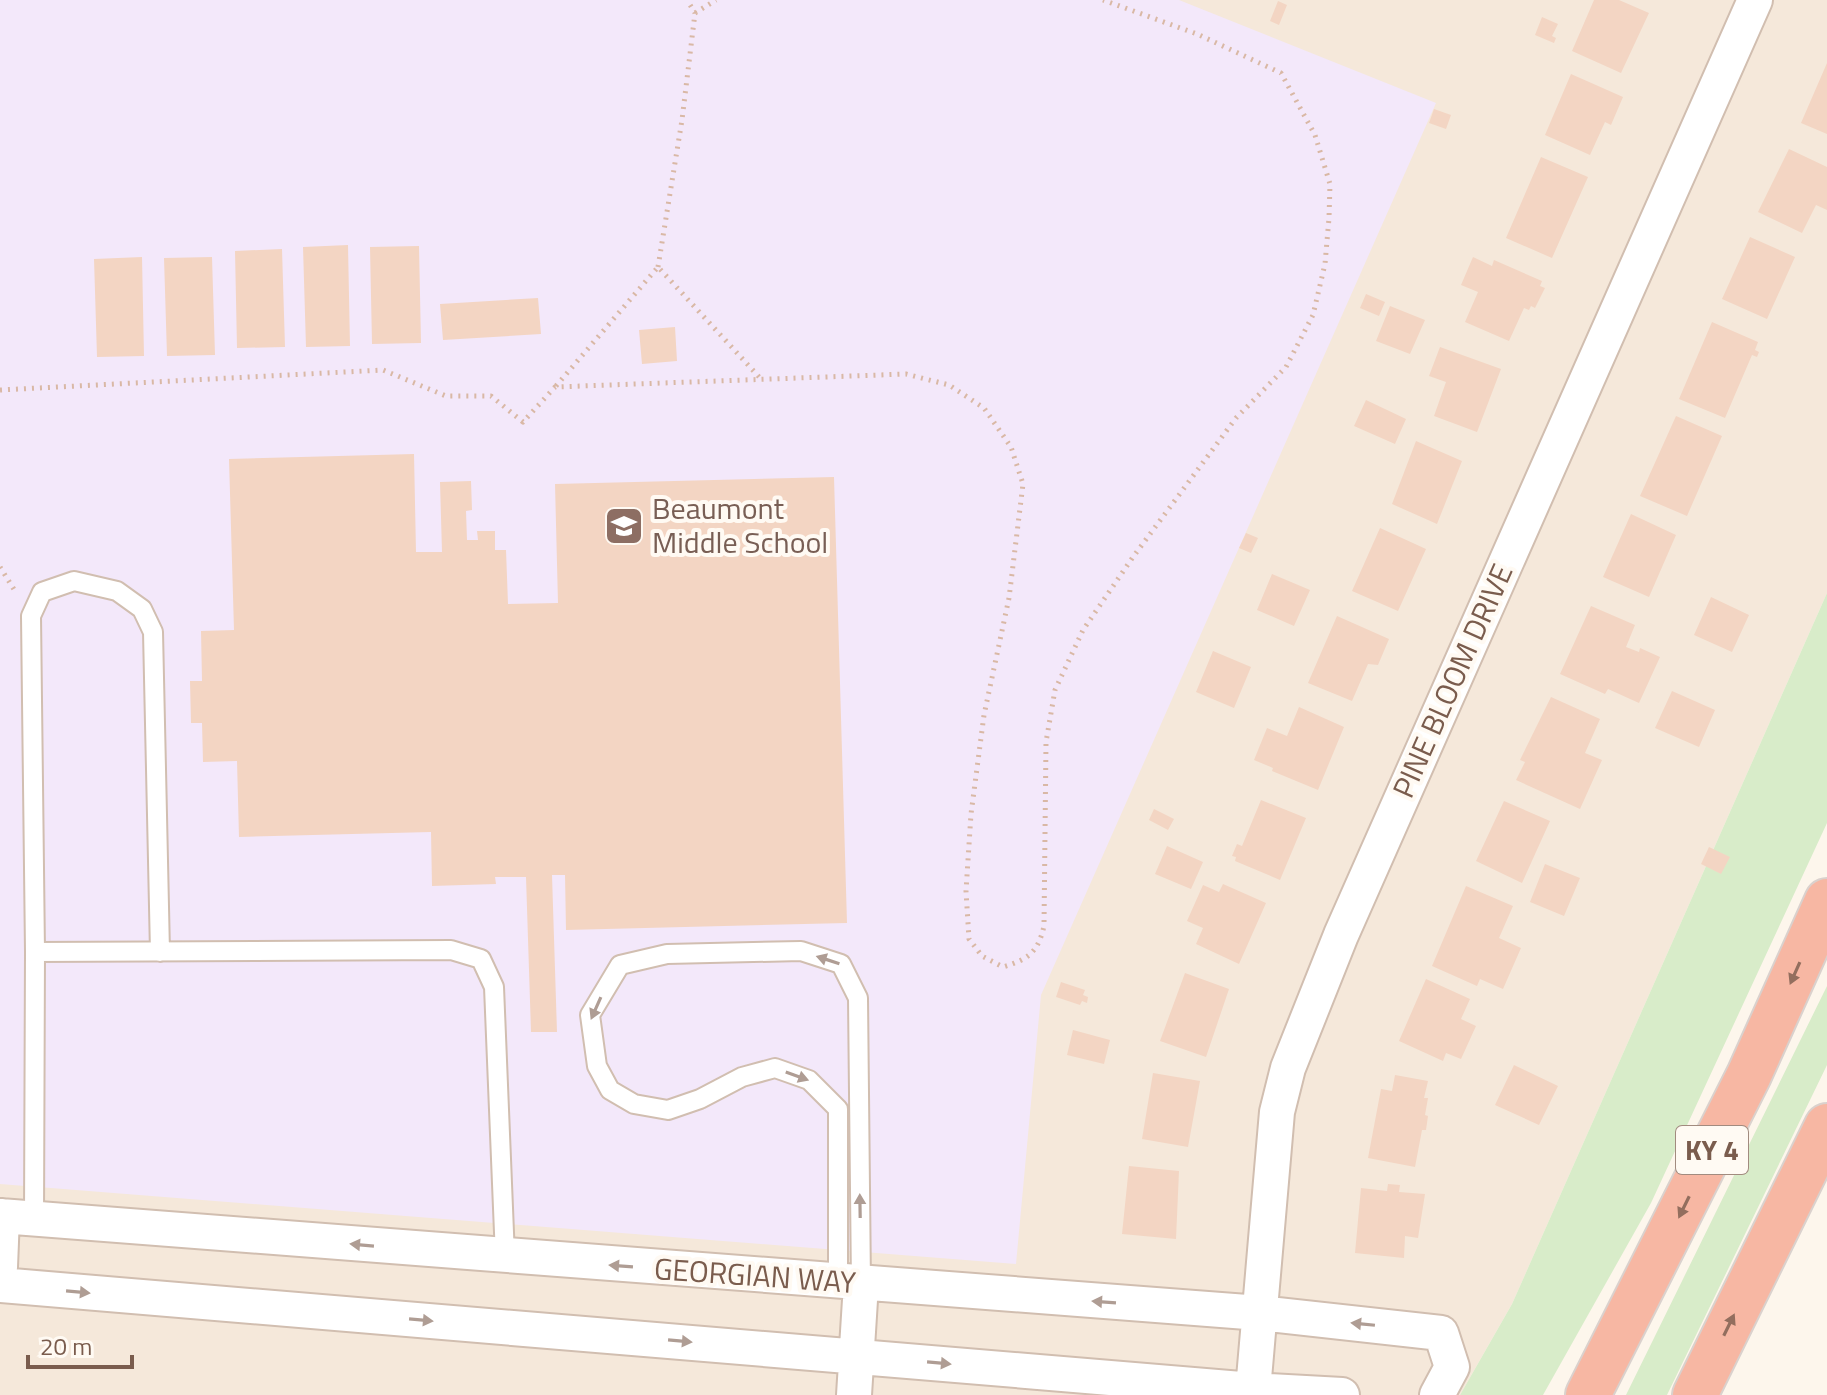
<svg xmlns="http://www.w3.org/2000/svg" width="1827" height="1395" viewBox="0 0 1827 1395" font-family="'Titillium Web',sans-serif">
	<rect width="100%" height="100%" fill="#fdf6ec"/>
	<!-- residential -->
	<path fill="#f5e8da" d="M 0,0 L 1827,0 L 1827,593 L 1512,1304 L 1460,1395 L 0,1395 Z"/>
	<!-- education -->
	<path fill="#f3e8fa" d="M 0,0 L 1179,0 L 1436,103 L 1041,995 L 1016,1264 L 0,1184 Z"/>
	<!-- green -->
	<path fill="#d8ecc9" d="M 1827,593 L 1827,823 L 1651,1203 L 1543,1395 L 1460,1395 L 1512,1304 Z
		M 1827,986 L 1827,1065 L 1667,1395 L 1626,1395 Z"/>
	<!-- building -->
	<path fill="#f3d5c3" d="M 1594,0 L 1619,0 L 1649,13 L 1621,73 L 1572,51 Z
		M 1278,1 L 1287,5 L 1279,25 L 1270,21 Z
		M 1542,17 L 1558,24 L 1552,36 L 1556,38 L 1554,43 L 1535,35 Z
		M 1827,63 L 1827,134 L 1801,123 Z
		M 1571,74 L 1623,97 L 1611,125 L 1605,122 L 1590,155 L 1545,135 Z
		M 1434,109 L 1451,115 L 1446,129 L 1429,123 Z
		M 1789,149 L 1827,167 L 1827,210 L 1816,205 L 1802,233 L 1758,212 Z
		M 1541,157 L 1588,177 L 1552,258 L 1506,238 Z
		M 1750,237 L 1795,257 L 1767,319 L 1722,299 Z
		M 348,245 L 350,346 L 306,347 L 303,247 Z
		M 419,246 L 421,343 L 372,344 L 370,247 Z
		M 282,249 L 285,347 L 237,348 L 235,251 Z
		M 142,257 L 144,356 L 97,357 L 94,259 Z
		M 212,257 L 215,355 L 167,356 L 164,258 Z
		M 1473,257 L 1492,266 L 1494,260 L 1542,281 L 1540,286 L 1545,288 L 1535,308 L 1531,306 L 1529,310 L 1524,308 L 1509,341 L 1465,322 L 1478,292 L 1461,285 Z
		M 1366,294 L 1385,302 L 1379,316 L 1360,308 Z
		M 538,298 L 541,334 L 443,340 L 440,304 Z
		M 1390,306 L 1425,320 L 1410,354 L 1376,341 Z
		M 1712,322 L 1758,342 L 1755,350 L 1759,352 L 1757,357 L 1752,355 L 1725,418 L 1679,399 Z
		M 675,327 L 677,361 L 642,364 L 639,330 Z
		M 1440,347 L 1501,369 L 1477,432 L 1434,416 L 1446,382 L 1429,376 Z
		M 1366,400 L 1406,419 L 1395,444 L 1354,426 Z
		M 1676,416 L 1722,436 L 1687,516 L 1640,496 Z
		M 1416,441 L 1462,461 L 1437,524 L 1392,504 Z
		M 414,454 L 416,552 L 442,552 L 440,482 L 471,481 L 472,510 L 466,511 L 467,540 L 478,540 L 477,531 L 495,531 L 495,550 L 506,550 L 508,604 L 558,603 L 555,484 L 834,477 L 847,923 L 566,930 L 565,875 L 552,875 L 557,1032 L 531,1032 L 526,877 L 495,877 L 496,884 L 432,886 L 431,832 L 239,837 L 237,761 L 203,762 L 202,723 L 191,723 L 190,681 L 202,681 L 201,631 L 234,630 L 229,459 Z
		M 1631,514 L 1676,535 L 1649,597 L 1603,577 Z
		M 1380,528 L 1426,549 L 1398,611 L 1352,591 Z
		M 1246,533 L 1258,538 L 1251,553 L 1239,548 Z
		M 1272,574 L 1310,590 L 1294,626 L 1257,610 Z
		M 1711,597 L 1749,615 L 1732,652 L 1694,635 Z
		M 1591,606 L 1635,625 L 1626,647 L 1639,652 L 1640,648 L 1660,657 L 1639,703 L 1608,689 L 1605,694 L 1560,674 Z
		M 1337,616 L 1389,639 L 1378,665 L 1368,664 L 1352,701 L 1308,683 Z
		M 1213,651 L 1251,667 L 1234,708 L 1196,692 Z
		M 1672,691 L 1715,710 L 1699,747 L 1655,728 Z
		M 1551,697 L 1600,719 L 1585,753 L 1602,760 L 1580,809 L 1516,780 L 1525,762 L 1520,760 Z
		M 1299,707 L 1344,727 L 1318,790 L 1272,771 L 1273,768 L 1254,760 L 1267,728 L 1287,736 Z
		M 1261,800 L 1306,818 L 1280,880 L 1235,861 L 1236,857 L 1232,856 L 1237,844 L 1242,846 Z
		M 1504,801 L 1550,821 L 1522,883 L 1476,861 Z
		M 1154,809 L 1174,819 L 1168,830 L 1149,820 Z
		M 1167,846 L 1203,862 L 1191,889 L 1155,874 Z
		M 1709,847 L 1730,857 L 1721,874 L 1701,864 Z
		M 1545,864 L 1580,878 L 1564,916 L 1530,902 Z
		M 1223,884 L 1266,903 L 1239,964 L 1196,944 L 1203,928 L 1187,921 L 1203,885 L 1219,892 Z
		M 1466,886 L 1513,906 L 1499,938 L 1521,948 L 1503,989 L 1480,979 L 1477,986 L 1432,966 Z
		M 1185,973 L 1229,989 L 1206,1057 L 1160,1041 Z
		M 1426,979 L 1470,999 L 1461,1019 L 1476,1026 L 1461,1059 L 1446,1053 L 1443,1061 L 1399,1041 Z
		M 1061,982 L 1085,990 L 1083,995 L 1088,997 L 1087,1003 L 1082,1001 L 1080,1005 L 1056,997 Z
		M 1073,1030 L 1110,1040 L 1104,1064 L 1067,1055 Z
		M 1514,1065 L 1558,1086 L 1539,1125 L 1495,1105 Z
		M 1153,1073 L 1200,1081 L 1188,1147 L 1142,1139 Z
		M 1395,1075 L 1428,1081 L 1424,1098 L 1428,1098 L 1425,1115 L 1428,1116 L 1426,1130 L 1422,1130 L 1415,1167 L 1368,1158 L 1381,1089 L 1392,1091 Z
		M 1129,1166 L 1179,1171 L 1176,1239 L 1122,1234 Z
		M 1388,1184 L 1400,1185 L 1399,1192 L 1425,1194 L 1418,1238 L 1405,1236 L 1404,1258 L 1355,1253 L 1361,1188 L 1387,1191 Z"/>
	<g fill="none" stroke-linecap="round" stroke-linejoin="round">
		<!-- service casing -->
		<g stroke="#d1beb0" stroke-width="22">
			<path id="service" d="M 35,952 L 31,616 L 42,592 L 74,581 L 117,591 L 142,609 L 153,632 L 160,952
				M 34,1219 L 35,952 L 451,950 L 481,959 L 494,987 L 505,1257
				M 838,1283 L 838,1109 L 809,1080 L 775,1068 L 742,1077 L 700,1099 L 668,1110 L 634,1104 L 610,1090 L 597,1066 L 590,1015 L 620,965 L 667,954 L 801,951 L 841,964 L 858,998 L 861,1284"/>
		</g>
		<!-- minor casing -->
		<g stroke="#d1beb0" stroke-width="38">
			<path id="minor" d="M 0,1216 L 1260,1313 L 1441,1333 L 1452,1367 L 1437,1395
				M 0,1267 L 2,1216
				M 0,1285 L 1253,1390 L 1342,1395
				M 1253,1390 L 1277,1112 L 1288,1068 L 1341,935 L 1755,0
				M 854,1395 L 861,1284"/>
		</g>
		<!-- motorway casing -->
		<g stroke="#dad1cd" stroke-width="48">
			<path id="motorway" d="M 1588,1395 L 1749,1075 L 1827,901
				M 1695,1395 L 1827,1126"/>
		</g>
		<!-- path -->
		<path stroke="#d9b8a5" stroke-width="5" stroke-dasharray="2 6" stroke-linecap="butt" d="M 695,13 L 716,0
			M 658,267 L 682,120 L 695,13 L 687,0
			M 556,386 L 658,267 L 761,379
			M 0,390 L 383,370 L 446,396 L 491,396 L 523,422 L 555,387 L 906,374 L 949,385 L 984,408 L 1011,447 L 1023,484 L 1009,598 L 984,715 L 971,814 L 966,891 L 969,939 L 982,956 L 1003,967 C 1029,959 1038,952 1044,926 L 1046,742 L 1055,690 L 1083,630 L 1133,557 L 1236,418 L 1286,367 L 1313,315 L 1325,264 L 1329,218 L 1330,184 L 1315,135 L 1281,73 L 1197,34 L 1103,0
			M 0,567 L 15,591"/>
		<!-- service -->
		<use href="#service" stroke="#fff" stroke-width="18"/>
		<!-- minor -->
		<use href="#minor" stroke="#fff" stroke-width="34"/>
		<!-- motorway -->
		<use href="#motorway" stroke="#f7b7a3" stroke-width="44"/>
	</g>
	<!-- one-way arrows -->
	<defs><path id="oneway-solid" d="M-6-.8H1V-3.2L6.5 0L1 3.2V.8H-6Z" transform="scale(2)"/></defs>
	<g fill="#af9d94">
		<use href="#oneway-solid" transform="translate(828 960) rotate(-162)"/>
		<use href="#oneway-solid" transform="translate(596 1008) rotate(114)"/>
		<use href="#oneway-solid" transform="translate(797 1076) rotate(20)"/>
		<use href="#oneway-solid" transform="translate(860 1206) rotate(-91)"/>
		<use href="#oneway-solid" transform="translate(362 1245) rotate(-175)"/>
		<use href="#oneway-solid" transform="translate(621 1266) rotate(-176)"/>
		<use href="#oneway-solid" transform="translate(78 1292) rotate(5)"/>
		<use href="#oneway-solid" transform="translate(1104 1302) rotate(-176)"/>
		<use href="#oneway-solid" transform="translate(421 1320) rotate(5)"/>
		<use href="#oneway-solid" transform="translate(1363 1324) rotate(-174)"/>
		<use href="#oneway-solid" transform="translate(680 1341) rotate(5)"/>
		<use href="#oneway-solid" transform="translate(939 1363) rotate(5)"/>
	</g>
	<g fill="#936e5e">
		<use href="#oneway-solid" transform="translate(1795 973) rotate(114)"/>
		<use href="#oneway-solid" transform="translate(1684 1207) rotate(116)"/>
		<use href="#oneway-solid" transform="translate(1729 1325) rotate(-64)"/>
	</g>
	<!-- icons -->
	<defs>
		<g id="school-square" transform="scale(2)"><rect x="-9" y="-9" width="18" height="18" rx="4" fill="#8d6e63" stroke="#fffaf3"/><path d="M0-5L7-2L0 1L-7-2ZM-4 1L0 2.5L4 1V4Q0 6-4 4Z" fill="#fff"/></g>
	</defs>
	<g fill-rule="evenodd">
		<use href="#school-square" x="624" y="526"/>
	</g>
	<g text-anchor="middle" stroke-width="8" stroke-linejoin="round" paint-order="stroke">
		<!-- shield labels -->
		<rect fill="#fffaf3" stroke="#a28b7f" stroke-width="2" x="1676" y="1126" width="72" height="48" rx="6"/>
		<g font-size="28" font-weight="bold" fill="#7a5c4d">
			<text x="1712" y="1160">KY 4</text>
		</g>
		<!-- education labels -->
		<g font-size="30" fill="#785e54" stroke="#fffaf3" text-anchor="start">
			<text x="652" y="519">Beaumont<tspan x="652" dy="34">Middle School</tspan></text>
		</g>
		<!-- street labels -->
		<g font-size="30" fill="#7a5c4d" stroke="#fffaf3">
			<text transform="translate(1453 681) rotate(-66)" y="10">PINE BLOOM DRIVE</text>
			<text transform="translate(755 1276) rotate(4)" y="10">GEORGIAN WAY</text>
		</g>
	</g>
	<!-- scale -->
	<path d="M28 1355v12h104v-12" fill="none" stroke="#7a5c4d" stroke-width="4"/>
	<text x="40" y="1355" font-size="24" fill="#7a5c4d" stroke="#fffaf3" stroke-width="6" paint-order="stroke">20 m</text>
</svg>
